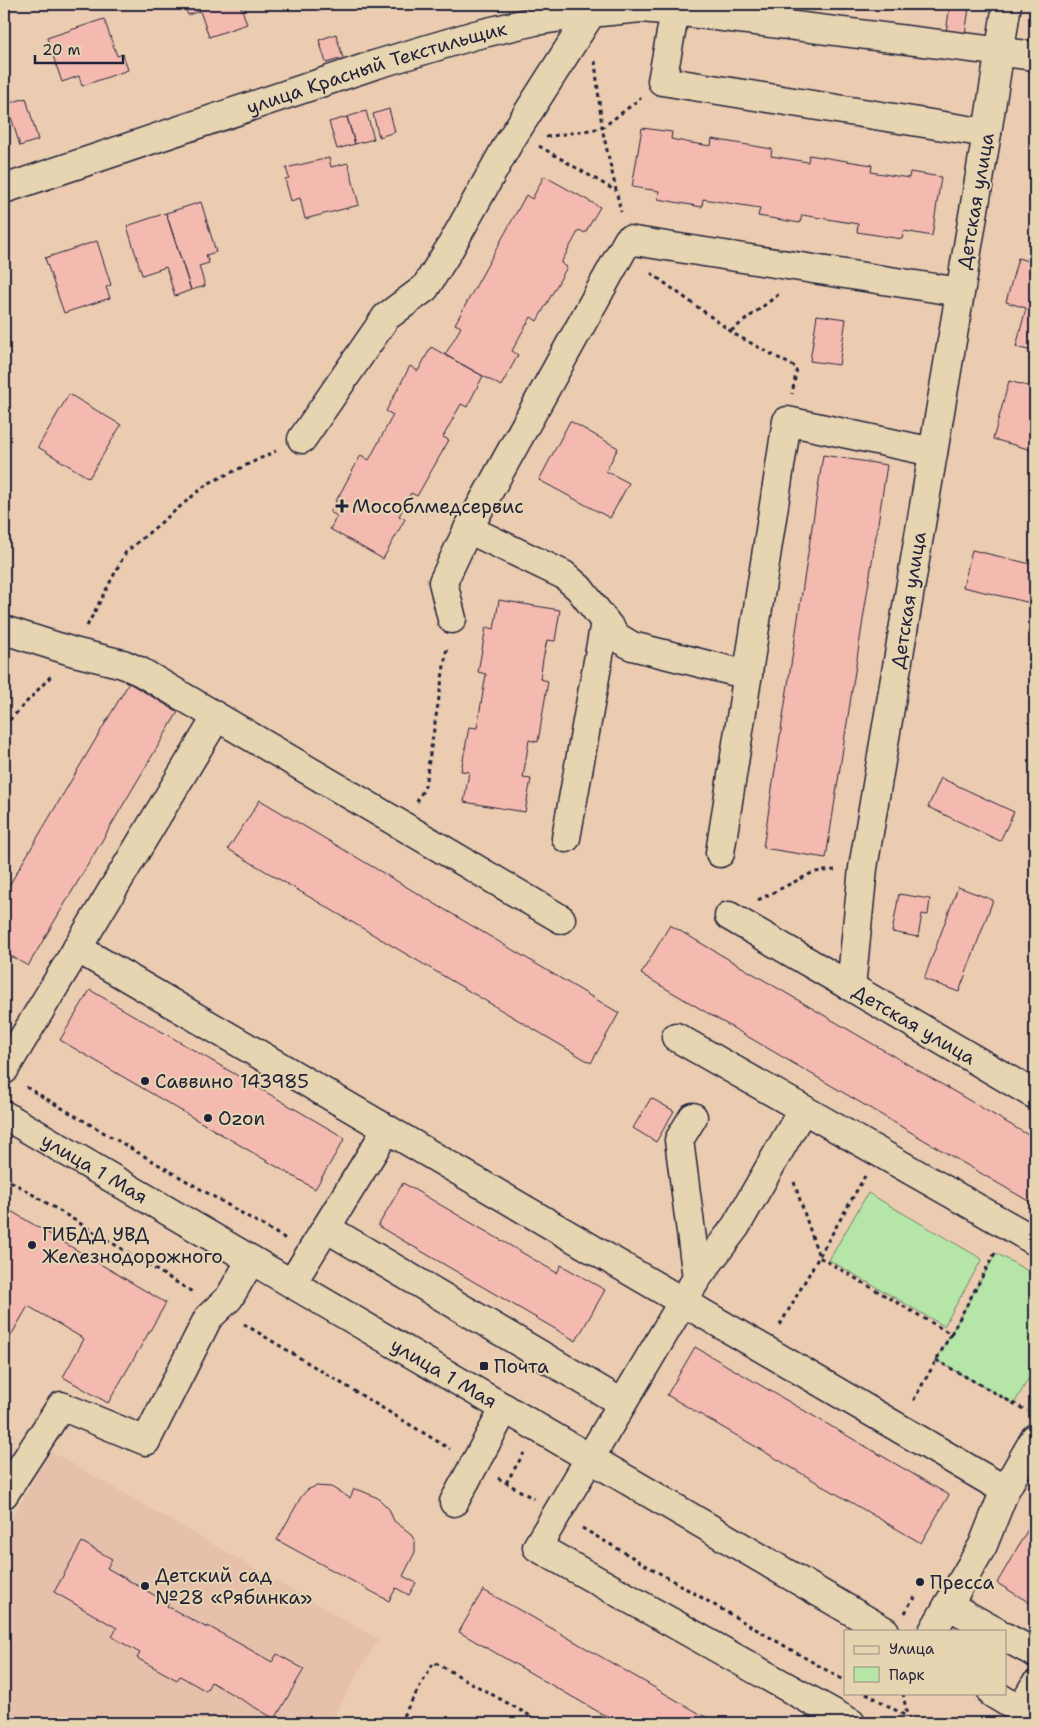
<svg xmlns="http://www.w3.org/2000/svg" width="1039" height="1727" viewBox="0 0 1039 1727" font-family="'Shantell Sans',sans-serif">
	<rect width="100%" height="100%" fill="#ebccb0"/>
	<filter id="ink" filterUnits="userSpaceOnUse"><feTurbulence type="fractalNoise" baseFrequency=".02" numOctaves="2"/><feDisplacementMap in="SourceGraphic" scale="10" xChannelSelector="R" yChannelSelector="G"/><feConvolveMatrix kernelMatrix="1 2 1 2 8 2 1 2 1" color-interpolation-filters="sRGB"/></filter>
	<g filter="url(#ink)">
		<!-- built -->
		<path fill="#e6c0ab" d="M 50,1451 L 378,1639 L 330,1723 L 4,1723 L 4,1533 Z"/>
		<!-- green -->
		<path fill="#b5e6a7" stroke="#6c8471" d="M 868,1193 L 982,1259 L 944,1326 L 829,1260 Z
			M 996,1253 L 1035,1275 L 1035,1367 L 1014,1404 L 936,1360 Z"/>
		<!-- building -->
		<path fill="#f5baaf" stroke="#22223b" d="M 183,4 L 240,4 L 247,24 L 209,37 L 200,11 L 188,15 Z
			M 404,4 L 425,4 L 425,5 L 405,10 Z
			M 950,5 L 969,8 L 965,35 L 946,32 Z
			M 104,19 L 117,56 L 123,54 L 128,70 L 82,86 L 79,76 L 62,82 L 47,38 Z
			M 336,34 L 343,58 L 326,63 L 319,40 Z
			M 26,98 L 38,140 L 20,146 L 7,104 Z
			M 389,109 L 395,132 L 379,137 L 373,114 Z
			M 366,111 L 374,139 L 355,144 L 347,117 Z
			M 347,117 L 355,144 L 337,149 L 329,122 Z
			M 642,128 L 672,132 L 671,139 L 691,143 L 711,146 L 712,139 L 772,149 L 771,156 L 808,162 L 809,155 L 872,165 L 871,172 L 909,178 L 910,172 L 941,177 L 932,236 L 904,231 L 902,239 L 857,232 L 858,224 L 802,215 L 800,223 L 758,216 L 760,208 L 703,199 L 702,207 L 658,199 L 659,191 L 632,187 Z
			M 329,158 L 331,167 L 348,163 L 359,205 L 305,219 L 300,198 L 291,201 L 285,179 L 289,178 L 286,168 Z
			M 544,176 L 600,207 L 585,233 L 579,230 L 561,263 L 567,267 L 537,321 L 531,317 L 521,334 L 512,351 L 518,355 L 501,386 L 445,355 L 461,327 L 455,324 L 526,195 L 532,199 Z
			M 201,202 L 216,252 L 206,255 L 209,263 L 199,266 L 205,286 L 191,290 L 166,213 Z
			M 166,213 L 191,290 L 175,296 L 166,267 L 142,275 L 127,226 Z
			M 97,241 L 111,285 L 106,287 L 110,298 L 64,313 L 45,258 Z
			M 1018,258 L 1035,263 L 1035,362 L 1029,360 L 1032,351 L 1016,347 L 1026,308 L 1006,302 Z
			M 817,315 L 846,319 L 839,365 L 810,361 Z
			M 431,347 L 483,376 L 467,407 L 461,404 L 443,437 L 449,440 L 417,496 L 411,493 L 399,516 L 405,519 L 383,559 L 330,529 L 337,516 L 330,512 L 361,455 L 369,460 L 393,415 L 386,411 L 410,366 L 418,371 Z
			M 1009,381 L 1035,388 L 1035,451 L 993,439 Z
			M 69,394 L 121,425 L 89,478 L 38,447 Z
			M 570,421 L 618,448 L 606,471 L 629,483 L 610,518 L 539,480 Z
			M 823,455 L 887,465 L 826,858 L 763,848 Z
			M 972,550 L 1035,565 L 1035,604 L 963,587 Z
			M 499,600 L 560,610 L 555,641 L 547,640 L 543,659 L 540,679 L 548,681 L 538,742 L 529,740 L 523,778 L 531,779 L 525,812 L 464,802 L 469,772 L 461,771 L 469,727 L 477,728 L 486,674 L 478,672 L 486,627 L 494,629 Z
			M 129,683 L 178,712 L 28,966 L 4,952 L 4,894 Z
			M 941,778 L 1014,812 L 1000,841 L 928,807 Z
			M 260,800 L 619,1013 L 591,1063 L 228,849 Z
			M 958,887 L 993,900 L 959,992 L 924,979 Z
			M 899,894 L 930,899 L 928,915 L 922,914 L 918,937 L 892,932 Z
			M 670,925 L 1035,1139 L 1035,1205 L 641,974 Z
			M 90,990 L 345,1138 L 315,1189 L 60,1040 Z
			M 651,1098 L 674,1111 L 656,1142 L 633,1128 Z
			M 403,1183 L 557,1273 L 561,1265 L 605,1290 L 576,1341 L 378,1226 Z
			M 4,1207 L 166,1303 L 108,1403 L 63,1377 L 84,1339 L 28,1306 L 6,1344 L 4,1342 Z
			M 695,1347 L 949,1495 L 921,1543 L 667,1395 Z
			M 316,1486 L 331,1487 L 350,1498 L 354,1489 L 362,1491 L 378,1498 L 389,1509 L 394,1521 L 410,1533 L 415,1541 L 415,1552 L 403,1576 L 416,1583 L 409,1595 L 396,1588 L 389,1601 L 277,1540 L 301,1497 L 307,1490 Z
			M 1035,1517 L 1035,1606 L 997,1583 Z
			M 82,1542 L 112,1559 L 107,1568 L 168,1603 L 167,1606 L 207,1628 L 208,1626 L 272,1662 L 277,1654 L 304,1669 L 275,1719 L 211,1682 L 206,1691 L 180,1676 L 177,1680 L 137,1658 L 140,1653 L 112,1637 L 117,1628 L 54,1592 Z
			M 483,1590 L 532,1617 L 716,1723 L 618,1723 L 459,1632 Z"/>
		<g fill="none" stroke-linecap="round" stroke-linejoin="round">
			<!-- minor casing -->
			<g stroke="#22223b" stroke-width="31">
				<g id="minor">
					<path id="s1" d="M 1007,4 L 987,133 L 863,868 L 851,987 L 1035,1095"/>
					<path d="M 675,11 L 662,81 L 987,133"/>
					<path id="s2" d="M 4,189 L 374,65 L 475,35 L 535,21 L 590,13 L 641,8 L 675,11 L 1035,56"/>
					<path d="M 302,439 L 386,317 L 425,288 L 450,248 L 508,144 L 597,4"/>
					<path d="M 468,529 L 564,575 L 579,588 L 617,637 L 632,646 L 748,675"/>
					<path d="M 452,619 L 443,582 L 468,529 L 628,240 L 960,292"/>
					<path d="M 4,630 L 74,652 L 123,664 L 141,672 L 561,919"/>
					<path d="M 566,838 L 605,622"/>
					<path d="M 720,853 L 787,421 L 933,452"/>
					<path d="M 729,916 L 851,987"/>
					<path d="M 77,948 L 1005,1490"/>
					<path d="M 676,1037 L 1035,1241"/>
					<path d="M 4,1070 L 216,718"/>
					<path d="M 803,1109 L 736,1226 L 697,1278 L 537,1547 L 851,1723"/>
					<path id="s3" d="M 4,1115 L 885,1631"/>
					<path d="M 693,1117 L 679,1140 L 697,1278"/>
					<path d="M 326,1228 L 622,1403"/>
					<path d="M 292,1283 L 387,1129"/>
					<path d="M 4,1494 L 61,1406 L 146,1441 L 208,1318 L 229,1298 L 251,1260"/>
					<path d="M 454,1502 L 505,1408"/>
					<path d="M 948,1605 L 995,1631"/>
					<path d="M 933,1631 L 983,1545 L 1005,1490 L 1035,1438"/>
					<path d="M 1005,1637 L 1035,1653"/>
					<path d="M 992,1693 L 1035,1719"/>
					<path d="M 1020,1710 L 1035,1685"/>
				</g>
			</g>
			<!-- path -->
			<path stroke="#22223b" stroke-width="3" stroke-dasharray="4 4" stroke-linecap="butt" d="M 595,61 L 602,128 L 621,212
				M 546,137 L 602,128 L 641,98
				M 539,146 L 616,191
				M 651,273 L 736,335 L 797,368 L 792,394
				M 731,331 L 779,294
				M 87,626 L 126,552 L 207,484 L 276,451
				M 4,726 L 52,675
				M 417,802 L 425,786 L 447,647
				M 758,900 L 814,872 L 835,870
				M 26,1087 L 286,1239
				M 4,1177 L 194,1293
				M 794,1182 L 819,1257 L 951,1334 L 912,1403
				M 244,1324 L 450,1449
				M 780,1325 L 865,1176
				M 951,1334 L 996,1251
				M 936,1360 L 1027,1411
				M 498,1478 L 534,1499
				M 506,1483 L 524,1453
				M 582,1528 L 845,1681
				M 905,1613 L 913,1598 L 917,1600
				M 866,1693 L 918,1723
				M 903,1693 L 907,1716
				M 399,1723 L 434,1662 L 543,1723"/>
			<!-- minor -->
			<use href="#minor" stroke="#e7d4b1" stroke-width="28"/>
		</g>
	</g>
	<!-- markers -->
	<g fill="#22223b" stroke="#e7d4b1" stroke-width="2">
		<path d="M339.5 498.5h5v5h5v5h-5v5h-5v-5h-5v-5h5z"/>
		<circle cx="145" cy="1081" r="5"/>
		<circle cx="208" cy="1118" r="5"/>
		<circle cx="32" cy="1245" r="5"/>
		<rect x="479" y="1361" width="10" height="10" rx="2.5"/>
		<circle cx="920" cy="1582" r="5"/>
		<circle cx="145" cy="1586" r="5"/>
	</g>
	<g text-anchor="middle" stroke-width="4" stroke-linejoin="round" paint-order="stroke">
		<!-- street labels -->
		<g font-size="19" fill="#22223b" stroke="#e7d4b1">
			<text dy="7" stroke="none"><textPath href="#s2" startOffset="392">улица Красный Текстильщик</textPath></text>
			<text transform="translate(975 201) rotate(-80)" y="7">Детская улица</text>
			<text transform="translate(908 600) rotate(-81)" y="7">Детская улица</text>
			<text dy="7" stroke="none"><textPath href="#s1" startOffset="1069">Детская улица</textPath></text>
			<text dy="7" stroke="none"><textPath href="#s3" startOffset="105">улица 1 Мая</textPath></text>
			<text dy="7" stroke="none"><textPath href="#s3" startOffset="510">улица 1 Мая</textPath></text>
		</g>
		<!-- poi labels -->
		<g font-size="19" fill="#22223b" stroke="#e7d4b1" text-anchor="start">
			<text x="352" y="513">Мособлмедсервис</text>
			<text x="155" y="1088">Саввино 143985</text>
			<text x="218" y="1125">Ozon</text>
			<text x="42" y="1241">ГИБДД УВД<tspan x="42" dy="22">Железнодорожного</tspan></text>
			<text x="494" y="1373">Почта</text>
			<text x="155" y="1582">Детский сад<tspan x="155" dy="22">№28 «Рябинка»</tspan></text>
			<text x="930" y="1589">Пресса</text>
		</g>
	</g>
	<!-- margin -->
	<rect width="1039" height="1727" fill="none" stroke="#e7d4b1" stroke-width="20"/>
	<rect x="10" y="10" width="1019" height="1707" fill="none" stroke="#22223b" stroke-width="2" filter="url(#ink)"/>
	<!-- legend -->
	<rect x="844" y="1630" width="162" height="65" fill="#e7d4b1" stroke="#988d82"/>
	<rect x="854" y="1646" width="25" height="8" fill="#e7d4b1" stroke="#988d82"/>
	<text x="889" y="1654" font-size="15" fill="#22223b">Улица</text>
	<rect x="854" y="1667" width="25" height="15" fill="#b5e6a7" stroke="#988d82"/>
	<text x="889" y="1680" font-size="15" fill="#22223b">Парк</text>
	<!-- scale -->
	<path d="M35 55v8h88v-8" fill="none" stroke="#22223b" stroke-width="2.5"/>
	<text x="42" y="55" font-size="15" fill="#22223b" stroke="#e7d4b1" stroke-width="4" paint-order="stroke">20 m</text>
</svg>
